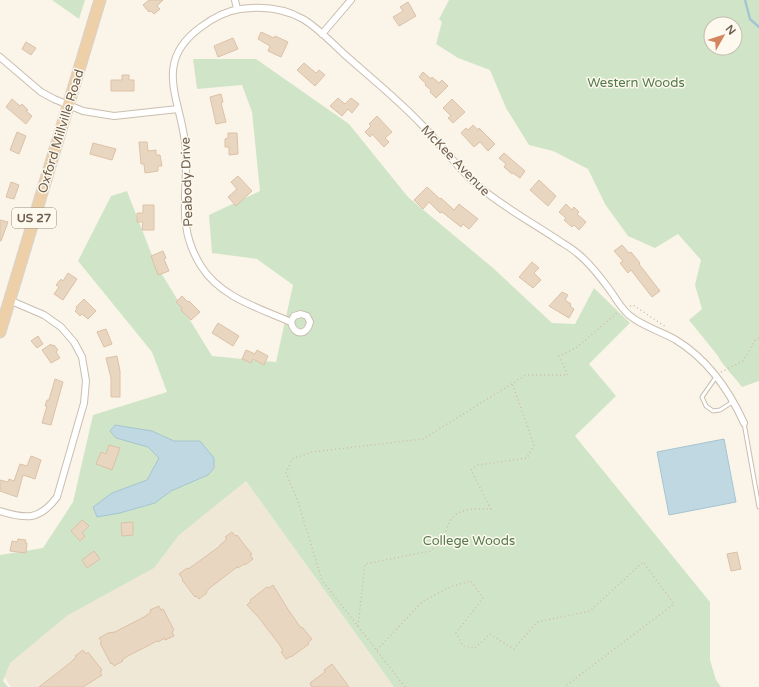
<svg xmlns="http://www.w3.org/2000/svg" width="759" height="687" viewBox="0 0 759 687" font-family="'Varela Round',sans-serif">
	<rect width="100%" height="100%" fill="#faf5e8"/>
	<!-- residential -->
	<path fill="#f0e8d7" d="M 246,481 L 394,687 L 11,687 L 0,671 L 0,653 Z"/>
	<!-- green -->
	<path fill="#d0e5c8" fill-rule="evenodd" d="M 52,0 L 85,0 L 79,19 Z
		M 449,0 L 759,0 L 759,381 L 742,387 C 737,380 720,362 718,356 L 689,320 L 702,309 L 695,285 L 701,260 L 678,234 L 655,248 L 628,236 L 605,204 L 588,169 L 553,151 L 529,145 L 506,108 L 490,70 L 458,58 L 436,44 L 442,22 L 439,19 ZM 711,24 L 735,24 L 735,48 L 711,48 Z
		M 193,59 L 256,59 L 349,124 L 408,197 L 493,268 L 552,323 L 575,324 L 594,288 L 630,323 L 589,364 L 616,396 L 575,436 L 710,602 L 710,660 L 716,680 L 721,687 L 394,687 L 246,481 L 179,535 L 154,568 L 68,615 L 10,663 L 3,681 L 8,687 L 0,687 L 0,555 L 43,548 L 73,502 L 93,415 L 167,392 L 152,352 L 78,261 L 111,196 L 127,191 L 155,263 L 212,356 L 276,362 L 293,285 L 257,259 L 212,253 L 209,215 L 260,191 L 252,112 L 242,85 L 197,89 Z"/>
	<!-- water -->
	<path fill="#bfd8e1" stroke="#a6c5d1" d="M 115,425 L 152,431 L 174,441 L 200,441 L 214,458 L 214,468 L 208,475 L 171,491 L 155,503 L 120,513 L 97,517 L 93,507 L 112,493 L 147,480 L 159,458 L 148,447 L 116,438 L 110,431 Z
		M 724,439 L 736,502 L 669,515 L 657,452 Z"/>
	<g fill="none" stroke-linecap="round" stroke-linejoin="round">
		<!-- stream -->
		<path stroke="#a6c5d1" stroke-width="2.5" d="M 745,0 L 750,19 L 759,27"/>
	</g>
	<!-- building -->
	<path fill="#e9d6c1" stroke="#dcc1a6" d="M 149,0 L 163,0 L 157,6 L 160,9 L 154,14 L 151,11 L 149,12 L 143,5 Z
		M 408,2 L 416,16 L 399,26 L 393,17 L 403,11 L 400,7 Z
		M 261,32 L 274,38 L 275,36 L 288,42 L 281,57 L 268,51 L 270,46 L 258,39 Z
		M 233,38 L 238,49 L 218,57 L 214,46 Z
		M 26,42 L 36,48 L 31,55 L 22,49 Z
		M 304,63 L 316,73 L 319,70 L 325,75 L 315,86 L 297,70 Z
		M 423,72 L 431,79 L 432,77 L 439,83 L 442,80 L 448,86 L 436,98 L 430,92 L 431,90 L 425,85 L 426,84 L 419,77 Z
		M 122,75 L 129,75 L 129,80 L 134,80 L 134,91 L 111,91 L 111,80 L 122,80 Z
		M 221,94 L 223,102 L 221,103 L 226,122 L 216,124 L 210,97 Z
		M 338,98 L 345,104 L 351,98 L 359,104 L 352,113 L 348,109 L 342,116 L 330,106 Z
		M 12,99 L 20,106 L 22,104 L 28,110 L 26,111 L 32,116 L 26,124 L 6,107 Z
		M 452,99 L 465,112 L 453,123 L 448,118 L 451,116 L 443,108 Z
		M 377,116 L 392,132 L 385,138 L 389,142 L 384,147 L 372,134 L 370,137 L 365,132 L 371,126 L 369,124 Z
		M 473,125 L 478,130 L 479,128 L 495,144 L 488,151 L 480,142 L 474,147 L 461,133 L 466,128 L 468,130 Z
		M 17,132 L 26,136 L 19,154 L 10,150 Z
		M 228,133 L 237,133 L 238,154 L 229,155 L 229,147 L 225,147 L 225,139 L 228,138 Z
		M 139,142 L 147,142 L 148,151 L 156,150 L 156,155 L 160,155 L 162,166 L 158,166 L 158,171 L 145,173 L 144,164 L 141,164 Z
		M 93,143 L 116,149 L 112,160 L 90,154 Z
		M 504,153 L 525,171 L 520,178 L 513,173 L 512,174 L 504,167 L 506,164 L 499,158 Z
		M 238,176 L 252,191 L 236,206 L 228,197 L 237,189 L 231,182 Z
		M 539,180 L 556,196 L 548,206 L 530,190 Z
		M 11,182 L 19,185 L 14,199 L 6,197 Z
		M 427,187 L 440,199 L 441,198 L 454,210 L 459,204 L 478,219 L 469,229 L 463,224 L 461,227 L 442,212 L 440,213 L 429,202 L 423,209 L 414,200 Z
		M 566,204 L 572,210 L 574,207 L 579,212 L 577,214 L 586,222 L 579,230 L 574,225 L 572,227 L 564,220 L 566,218 L 559,212 Z
		M 143,205 L 154,205 L 154,230 L 142,230 L 143,222 L 137,222 L 137,213 L 143,213 Z
		M 0,220 L 8,222 L 1,241 L 0,241 Z
		M 622,245 L 629,253 L 631,252 L 640,263 L 639,264 L 660,291 L 652,297 L 631,270 L 628,273 L 620,263 L 623,261 L 614,251 Z
		M 163,251 L 166,258 L 164,259 L 169,271 L 158,275 L 151,256 Z
		M 532,262 L 539,268 L 534,273 L 541,280 L 533,288 L 519,277 Z
		M 68,273 L 77,279 L 63,300 L 54,294 L 59,287 L 56,285 L 61,279 L 63,281 Z
		M 562,292 L 568,295 L 565,300 L 571,304 L 570,306 L 574,309 L 569,318 L 549,306 Z
		M 182,296 L 188,302 L 189,301 L 200,312 L 191,320 L 181,310 L 182,308 L 176,302 Z
		M 84,299 L 96,311 L 88,319 L 82,314 L 80,316 L 75,311 L 77,309 L 76,307 Z
		M 218,323 L 239,336 L 233,346 L 212,333 Z
		M 106,329 L 112,344 L 104,347 L 97,332 Z
		M 38,336 L 43,344 L 37,348 L 31,341 Z
		M 51,344 L 52,346 L 54,345 L 58,350 L 56,352 L 60,358 L 51,363 L 42,350 Z
		M 246,350 L 255,354 L 257,350 L 268,356 L 264,365 L 253,359 L 251,363 L 242,359 Z
		M 117,356 L 120,371 L 120,397 L 111,397 L 111,378 L 106,358 Z
		M 55,379 L 63,382 L 51,425 L 42,423 L 47,406 L 45,406 L 47,400 L 49,400 Z
		M 109,445 L 120,448 L 112,470 L 96,464 L 101,452 L 106,454 Z
		M 31,456 L 41,460 L 35,479 L 23,475 L 17,497 L 0,491 L 0,480 L 8,482 L 9,479 L 14,481 L 20,464 L 27,466 Z
		M 82,520 L 89,526 L 82,533 L 85,536 L 80,541 L 71,531 Z
		M 133,522 L 133,535 L 122,536 L 121,523 Z
		M 232,532 L 235,536 L 237,535 L 246,547 L 252,554 L 250,555 L 253,559 L 245,565 L 244,564 L 238,568 L 237,567 L 211,587 L 206,592 L 207,593 L 199,599 L 196,596 L 195,597 L 182,580 L 183,579 L 179,574 L 187,568 L 188,569 L 194,565 L 220,546 L 220,545 L 227,539 L 225,537 Z
		M 18,539 L 26,540 L 25,543 L 27,543 L 26,553 L 10,551 L 12,541 L 17,542 Z
		M 94,551 L 100,559 L 87,568 L 82,560 Z
		M 737,552 L 741,569 L 731,571 L 727,554 Z
		M 273,585 L 289,611 L 301,628 L 302,627 L 312,639 L 308,643 L 309,644 L 291,657 L 291,656 L 286,659 L 281,652 L 283,651 L 279,644 L 259,618 L 247,605 L 251,601 L 250,600 L 267,587 L 269,588 Z
		M 159,606 L 161,610 L 163,609 L 174,630 L 172,632 L 174,636 L 165,640 L 165,638 L 158,642 L 157,641 L 128,656 L 122,660 L 123,661 L 114,666 L 112,663 L 111,664 L 100,643 L 102,642 L 99,638 L 108,633 L 115,632 L 144,617 L 151,612 L 150,610 Z
		M 83,650 L 86,654 L 88,652 L 102,670 L 100,672 L 102,675 L 83,687 L 39,687 L 70,663 L 76,657 L 75,656 Z
		M 332,664 L 349,687 L 312,687 L 310,683 L 325,672 L 324,670 Z"/>
	<g fill="none" stroke-linecap="round" stroke-linejoin="round">
		<!-- service casing -->
		<g stroke="#cabeaf" stroke-width="5">
			<path id="service" d="M 716,377 L 702,397 L 706,406 L 713,411 L 720,410 L 734,401
				M 744,423 L 759,507"/>
		</g>
		<!-- minor casing -->
		<g stroke="#cabeaf" stroke-width="8">
			<path id="minor" d="M 235,0 L 237,9
				M 322,34 L 351,0
				M 0,57 L 41,92 L 54,99 L 83,111 L 114,116 L 178,109
				M 291,322 L 294,316 L 301,314 L 307,316 L 310,322 C 307,336 294,336 291,322 C 259,308 220,297 201,266 C 177,228 187,197 186,156 C 186,106 148,65 201,27 C 213,18 226,11 240,9 C 261,6 284,8 303,19 C 318,28 331,42 344,54 C 371,78 399,100 424,127 C 441,145 456,166 475,183 C 498,204 528,220 555,238 C 562,243 570,247 577,253 C 591,264 602,279 612,293 C 617,301 622,309 629,315 C 643,327 661,331 676,340 C 707,359 729,390 744,423
				M 0,511 C 26,519 39,521 57,497 L 84,403 L 86,381 L 82,357 L 74,342 L 61,327 L 44,315 L 9,300"/>
		</g>
		<!-- trunk casing -->
		<g stroke="#d7d2ce" stroke-width="13">
			<path id="trunk" d="M 0,332 L 100,0"/>
		</g>
		<!-- path -->
		<path stroke="#d0bca6" stroke-width="1.5" stroke-dasharray="1 3" stroke-linecap="butt" d="M 630,306 L 633,305 L 666,327
			M 721,372 L 743,361 L 756,339 L 759,338
			M 358,626 L 365,564 L 430,551 L 444,542 C 448,510 462,508 491,509 L 471,470 L 478,465 L 527,458 L 534,445 L 512,383
			M 377,650 L 423,601 L 452,586 L 471,581 L 483,598 L 456,633 L 463,646 L 475,648 L 490,634 L 514,649 L 537,622 L 590,611 L 643,562 L 674,604 L 564,687
			M 405,687 L 322,580 L 297,499 L 286,473 L 292,459 L 312,452 L 423,439 L 526,375 L 568,375 L 559,356 L 576,348 L 617,313"/>
		<!-- service -->
		<use href="#service" stroke="#fff" stroke-width="3"/>
		<!-- minor -->
		<use href="#minor" stroke="#fff" stroke-width="6"/>
		<!-- trunk -->
		<use href="#trunk" stroke="#eed0a8" stroke-width="11"/>
	</g>
	<g text-anchor="middle" stroke-width="3" stroke-linejoin="round" paint-order="stroke">
		<!-- shield labels -->
		<rect fill="#fdf9ee" stroke="#9a8d7f" stroke-width="1" x="12" y="208" width="44" height="20" rx="3"/>
		<g font-size="12" font-weight="bold" fill="#705f4f">
			<text x="34" y="222">US 27</text>
		</g>
		<!-- park labels -->
		<g font-size="13" fill="#547a4c" stroke="#fdf9ee">
			<text x="636" y="87">Western Woods</text>
			<text x="469" y="545">College Woods</text>
		</g>
		<!-- street labels -->
		<g font-size="13" fill="#705f4f" stroke="#fdf9ee">
			<text transform="translate(60 131) rotate(-73)" y="5">Oxford Millville Road</text>
			<text transform="translate(456 160) rotate(46)" y="5">McKee Avenue</text>
			<text transform="translate(186 182) rotate(-92)" y="5">Peabody Drive</text>
		</g>
	</g>
	<!-- north arrow -->
	<g transform="translate(723 36) rotate(51)"><circle r="19" fill="#fdf9ee" stroke="#c5bbae"/>
	<path d="M0-3L7 15L0 10L-7 15Z" fill="#d3865d"/>
	<text y="-6" font-size="11" font-weight="bold" text-anchor="middle" fill="#705f4f">N</text>
	</g>
</svg>
